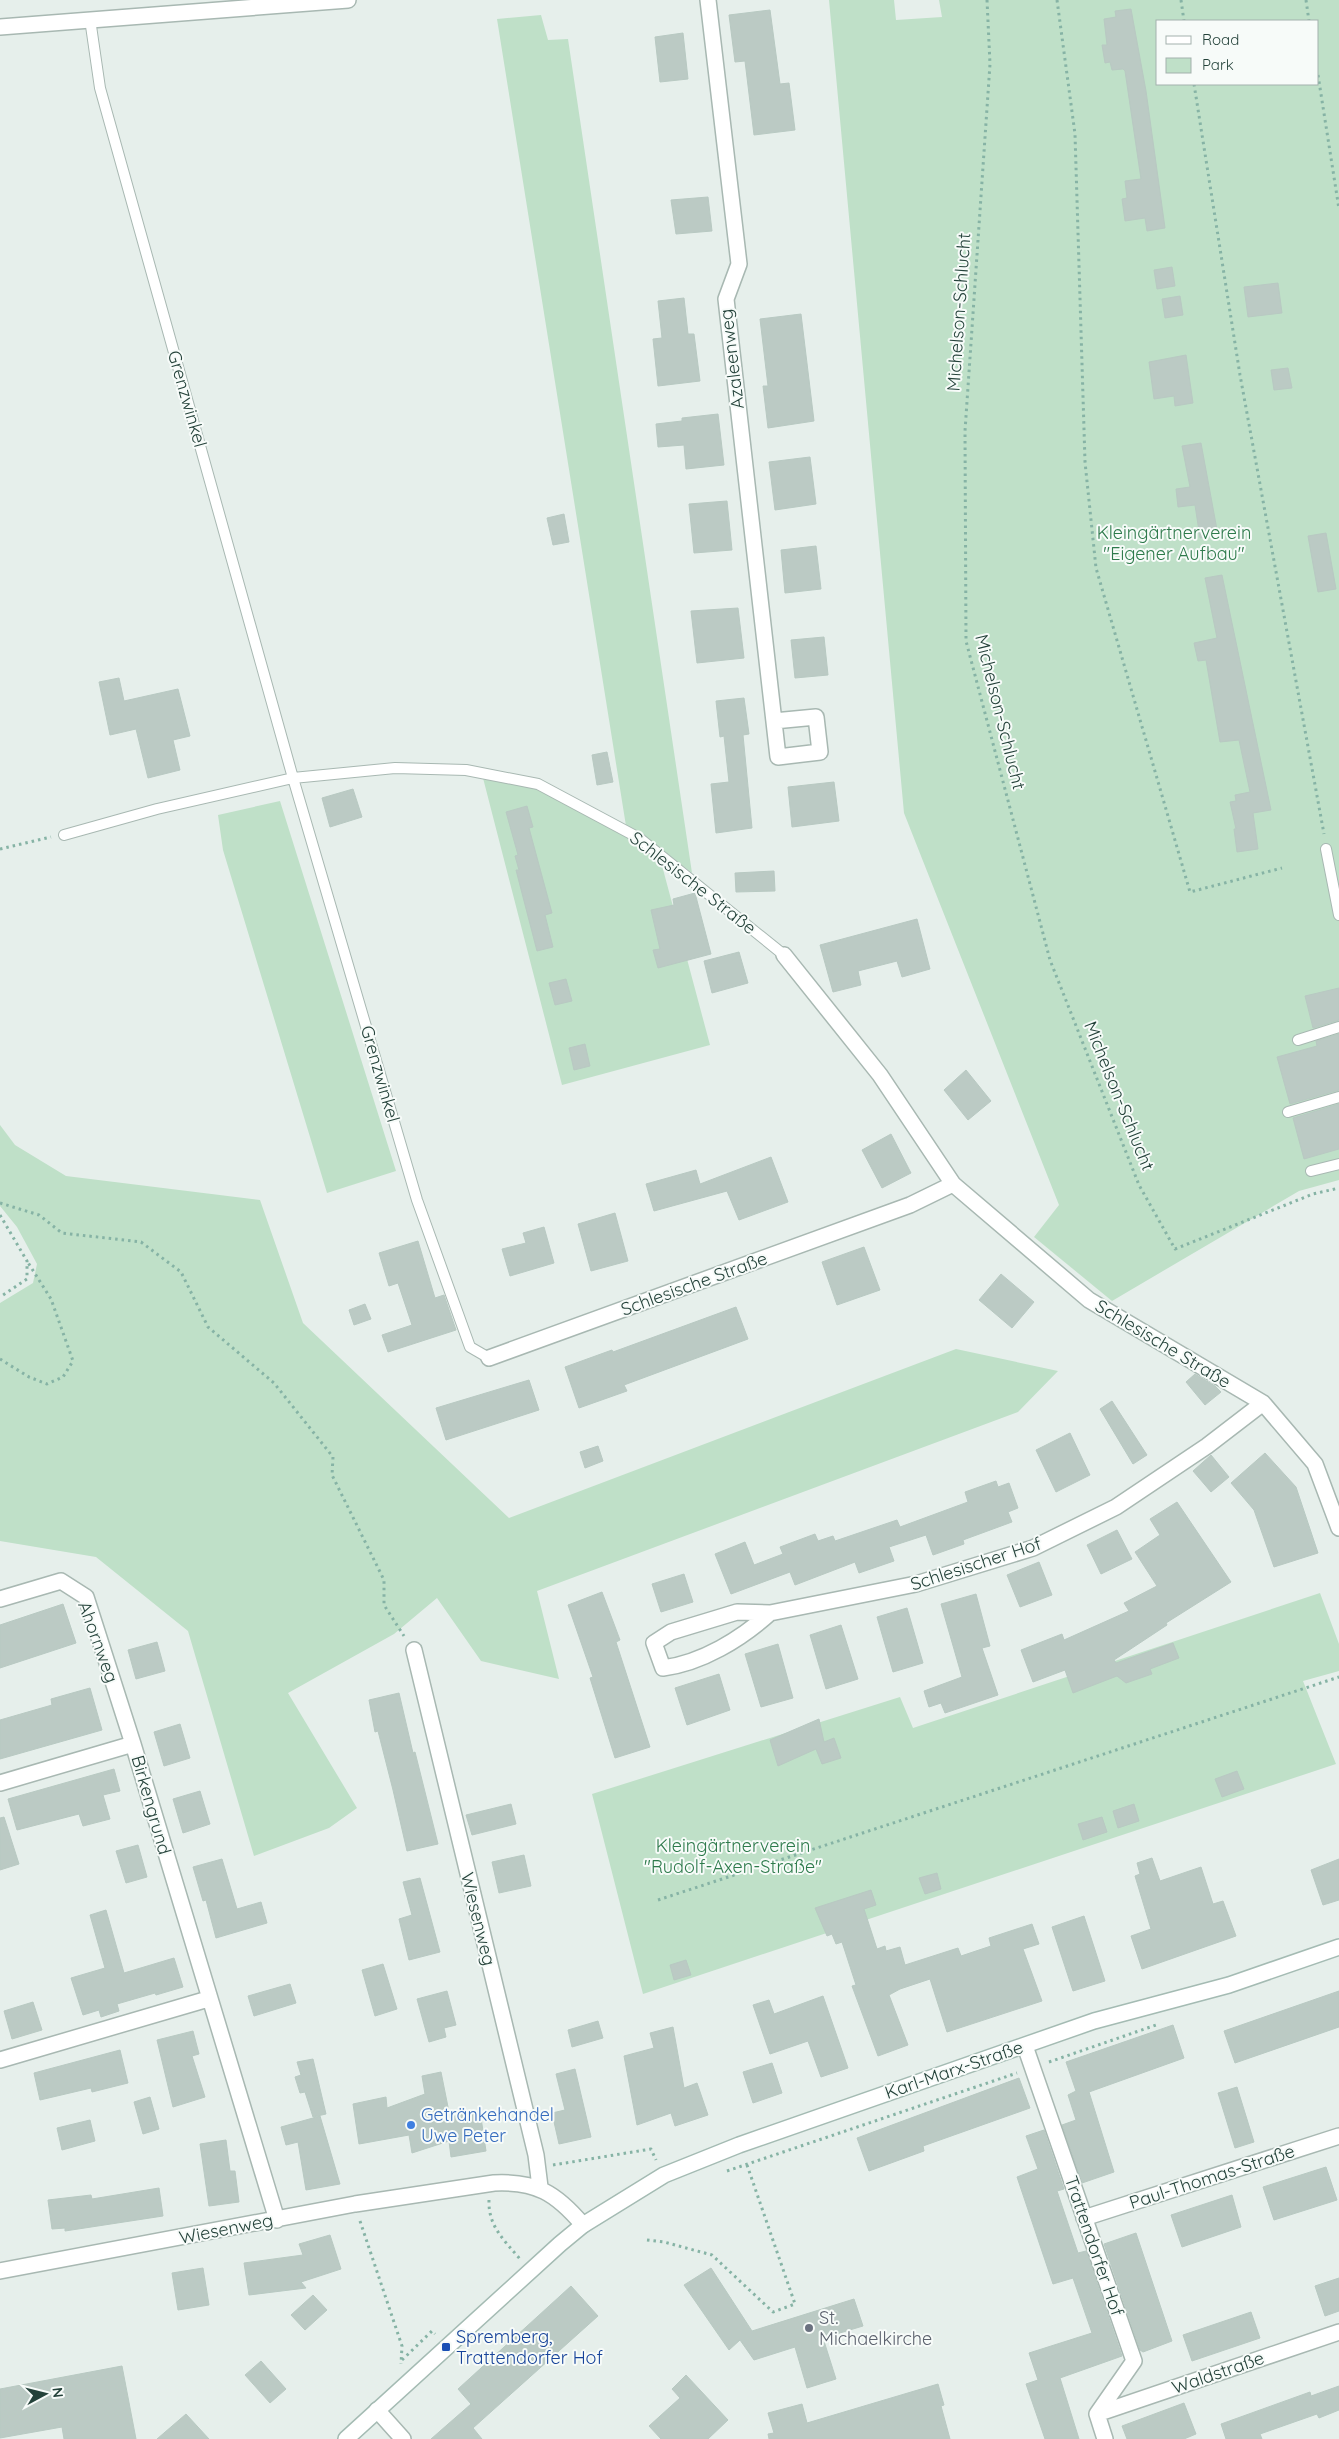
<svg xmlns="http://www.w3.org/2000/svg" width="1339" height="2439" viewBox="0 0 1339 2439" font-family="Quicksand,sans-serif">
	<rect width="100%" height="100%" fill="#e6efeb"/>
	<!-- green -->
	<path fill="#bfe0c8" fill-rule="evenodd" d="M 829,0 L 894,0 L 896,20 L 942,17 L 939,0 L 1339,0 L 1339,1180 L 1299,1191 L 1112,1301 L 1034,1237 L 1059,1205 L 904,813 ZM 1158,21 L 1318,21 L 1318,84 L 1158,84 Z
		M 541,15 L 548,40 L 568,39 L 692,873 L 643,835 L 626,826 L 497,19 Z
		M 483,778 L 535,787 L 638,841 L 660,858 L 710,1045 L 562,1085 Z
		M 280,801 L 396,1171 L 327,1193 L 223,850 L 218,815 Z
		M 0,1125 L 15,1145 L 66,1176 L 260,1200 L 303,1323 L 509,1518 L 956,1349 L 1058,1371 L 1018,1412 L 537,1591 L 559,1679 L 481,1661 L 437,1598 L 394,1634 L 288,1693 L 357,1808 L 329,1828 L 254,1856 L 188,1631 L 96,1557 L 0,1541 L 0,1303 L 33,1283 L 37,1264 L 17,1227 L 0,1206 Z
		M 1320,1593 L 1339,1644 L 1339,1671 L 1303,1681 L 1336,1764 L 643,1994 L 592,1794 L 900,1697 L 913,1728 Z"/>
	<!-- building -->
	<path fill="#bbcac4" stroke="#b8c9c2" d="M 1131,9 L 1146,91 L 1165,228 L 1147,231 L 1145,218 L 1125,221 L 1122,199 L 1127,198 L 1125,181 L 1141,179 L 1125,71 L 1123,69 L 1112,70 L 1110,62 L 1105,63 L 1102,45 L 1107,45 L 1104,19 L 1116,17 L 1115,11 Z
		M 770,10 L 780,84 L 789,83 L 795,130 L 754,135 L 745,61 L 735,62 L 729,15 Z
		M 683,33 L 688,79 L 660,82 L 655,37 Z
		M 708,197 L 712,231 L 676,234 L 671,200 Z
		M 1172,267 L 1175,286 L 1157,289 L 1154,270 Z
		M 1278,283 L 1282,313 L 1248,317 L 1244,287 Z
		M 1180,296 L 1183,315 L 1165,318 L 1162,299 Z
		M 684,298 L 688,334 L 694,334 L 700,381 L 658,386 L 653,339 L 662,338 L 658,301 Z
		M 801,314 L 814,421 L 768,428 L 763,386 L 768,386 L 760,319 Z
		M 1186,355 L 1193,403 L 1175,406 L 1174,396 L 1154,399 L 1149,362 Z
		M 1288,368 L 1292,388 L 1274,390 L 1271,370 Z
		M 718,414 L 724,465 L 686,469 L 684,445 L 658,447 L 656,424 L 682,421 L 682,418 Z
		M 1201,443 L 1218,535 L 1200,538 L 1195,505 L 1178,507 L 1176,489 L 1190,487 L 1182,446 Z
		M 810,457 L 816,504 L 775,510 L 769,462 Z
		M 727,501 L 732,550 L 694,553 L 689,504 Z
		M 564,514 L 569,542 L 553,545 L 547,518 Z
		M 1326,533 L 1336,589 L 1318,592 L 1308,536 Z
		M 816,546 L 821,589 L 785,593 L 781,550 Z
		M 1222,575 L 1271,810 L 1253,813 L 1258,849 L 1237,852 L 1234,829 L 1236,829 L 1230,802 L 1236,801 L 1235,795 L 1250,792 L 1239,740 L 1220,742 L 1206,660 L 1198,661 L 1194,643 L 1217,638 L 1205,578 Z
		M 738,608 L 744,658 L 697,663 L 691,611 Z
		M 824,637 L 828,675 L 795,678 L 791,640 Z
		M 119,678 L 124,701 L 178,689 L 190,736 L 173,740 L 180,770 L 148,778 L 136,729 L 110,735 L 99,682 Z
		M 744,698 L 749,734 L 743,735 L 752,828 L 716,833 L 711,784 L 729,782 L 724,736 L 720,737 L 716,701 Z
		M 607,752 L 613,782 L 597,785 L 592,755 Z
		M 834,782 L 839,821 L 792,827 L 788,787 Z
		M 353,789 L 362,817 L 330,827 L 322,798 Z
		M 527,806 L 533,827 L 529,828 L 552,913 L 545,915 L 553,947 L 537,951 L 516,870 L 519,870 L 515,856 L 518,855 L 506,812 Z
		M 774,871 L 775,891 L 736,892 L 735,873 Z
		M 695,893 L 711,954 L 658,968 L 653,950 L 660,949 L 651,910 L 674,905 L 673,899 Z
		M 917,919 L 930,969 L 902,977 L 897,961 L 858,971 L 861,985 L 833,992 L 820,945 Z
		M 739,952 L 748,983 L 712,993 L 704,961 Z
		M 566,979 L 572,1001 L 555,1005 L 549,983 Z
		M 1339,988 L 1339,1020 L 1313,1028 L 1305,996 Z
		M 1339,1034 L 1339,1090 L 1290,1104 L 1277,1057 L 1317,1046 L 1316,1041 Z
		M 585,1044 L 590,1066 L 574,1070 L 569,1048 Z
		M 966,1070 L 991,1101 L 968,1120 L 944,1090 Z
		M 1339,1104 L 1339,1149 L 1304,1159 L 1293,1118 Z
		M 891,1134 L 911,1173 L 882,1188 L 862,1150 Z
		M 771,1157 L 788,1202 L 739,1220 L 727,1191 L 654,1211 L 646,1184 L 696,1170 L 700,1184 Z
		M 615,1213 L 628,1261 L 591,1271 L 578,1224 Z
		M 544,1227 L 554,1263 L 510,1276 L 502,1249 L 526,1243 L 523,1233 Z
		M 418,1241 L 435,1298 L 444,1295 L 456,1330 L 388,1352 L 382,1335 L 412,1325 L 398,1283 L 389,1286 L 379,1253 Z
		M 864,1247 L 880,1290 L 837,1305 L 822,1262 Z
		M 1001,1274 L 1034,1302 L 1012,1328 L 979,1300 Z
		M 365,1304 L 371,1319 L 354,1325 L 349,1310 Z
		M 736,1307 L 748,1339 L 624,1385 L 627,1391 L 579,1408 L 565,1367 L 612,1350 L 613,1352 Z
		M 1195,1374 L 1215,1386 L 1221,1392 L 1205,1405 L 1186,1382 Z
		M 529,1380 L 539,1410 L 446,1440 L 436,1408 Z
		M 1112,1401 L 1147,1455 L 1133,1464 L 1100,1409 Z
		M 1070,1433 L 1090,1475 L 1056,1492 L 1036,1450 Z
		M 598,1446 L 603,1461 L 585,1468 L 580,1452 Z
		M 1265,1453 L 1296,1487 L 1318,1553 L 1274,1567 L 1254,1510 L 1231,1483 Z
		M 1211,1455 L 1229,1477 L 1211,1492 L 1193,1471 Z
		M 996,1481 L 998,1487 L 1009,1483 L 1018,1508 L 1008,1512 L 1012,1522 L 963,1540 L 964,1544 L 933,1555 L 926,1535 L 889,1547 L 894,1561 L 859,1573 L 855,1562 L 795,1585 L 790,1572 L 731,1594 L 715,1554 L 745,1542 L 754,1565 L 783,1554 L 780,1547 L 815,1534 L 818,1541 L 833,1536 L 835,1541 L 897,1520 L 900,1527 L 968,1502 L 965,1492 Z
		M 1177,1502 L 1231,1582 L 1166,1623 L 1167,1625 L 1114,1660 L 1116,1663 L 1173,1643 L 1179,1658 L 1150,1669 L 1152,1674 L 1126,1683 L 1117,1676 L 1073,1693 L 1065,1670 L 1033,1682 L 1021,1650 L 1062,1634 L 1064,1640 L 1129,1611 L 1124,1603 L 1157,1586 L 1135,1552 L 1160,1535 L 1150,1519 Z
		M 1117,1530 L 1132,1559 L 1101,1574 L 1087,1545 Z
		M 1039,1562 L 1052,1595 L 1020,1607 L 1007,1575 Z
		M 684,1574 L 693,1602 L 661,1612 L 652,1584 Z
		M 602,1592 L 620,1640 L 616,1642 L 650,1747 L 615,1758 L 590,1678 L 593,1677 L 568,1605 Z
		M 976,1594 L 990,1646 L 982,1648 L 998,1695 L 945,1713 L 941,1703 L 929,1707 L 924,1691 L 962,1677 L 941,1604 Z
		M 63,1604 L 76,1643 L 0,1668 L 0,1625 Z
		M 907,1608 L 923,1663 L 893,1672 L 877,1617 Z
		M 841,1625 L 858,1679 L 826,1689 L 810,1635 Z
		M 157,1642 L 165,1671 L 136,1679 L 128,1650 Z
		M 778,1644 L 793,1698 L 761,1707 L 745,1654 Z
		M 719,1674 L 730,1710 L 687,1725 L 675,1688 Z
		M 90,1688 L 102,1730 L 0,1759 L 0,1720 L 52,1705 L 51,1699 Z
		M 399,1693 L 413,1753 L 415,1752 L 438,1844 L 407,1851 L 393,1790 L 378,1731 L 375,1732 L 369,1700 Z
		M 819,1719 L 824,1742 L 834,1738 L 841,1758 L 822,1764 L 816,1749 L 778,1766 L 770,1740 Z
		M 180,1724 L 190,1758 L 164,1766 L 154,1732 Z
		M 114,1769 L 120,1791 L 103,1795 L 110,1819 L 83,1826 L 79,1814 L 17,1830 L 8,1799 Z
		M 1237,1771 L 1244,1789 L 1222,1797 L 1215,1779 Z
		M 200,1791 L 210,1824 L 183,1833 L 173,1799 Z
		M 511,1804 L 516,1824 L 472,1835 L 466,1815 Z
		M 1134,1804 L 1139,1821 L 1118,1828 L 1113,1811 Z
		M 4,1817 L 19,1864 L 0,1870 L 0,1818 Z
		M 1102,1817 L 1107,1832 L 1083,1840 L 1078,1824 Z
		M 138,1845 L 147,1877 L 126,1883 L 116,1851 Z
		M 524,1855 L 531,1886 L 499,1893 L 492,1862 Z
		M 1152,1858 L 1160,1881 L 1201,1867 L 1213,1904 L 1223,1901 L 1236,1936 L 1142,1969 L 1131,1936 L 1151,1929 L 1135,1876 L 1140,1874 L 1137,1863 Z
		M 222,1859 L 237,1909 L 261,1902 L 267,1923 L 216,1938 L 206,1900 L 203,1901 L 193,1867 Z
		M 1339,1859 L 1339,1900 L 1323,1905 L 1311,1870 Z
		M 937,1873 L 941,1889 L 925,1894 L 919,1878 Z
		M 420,1878 L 440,1952 L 409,1960 L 399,1919 L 412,1915 L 403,1882 Z
		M 871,1890 L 876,1905 L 864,1909 L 877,1949 L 885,1946 L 886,1951 L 900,1947 L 905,1965 L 958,1948 L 961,1956 L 991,1946 L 989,1938 L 1032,1924 L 1039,1944 L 1023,1949 L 1042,2001 L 947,2032 L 930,1979 L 900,1989 L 889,1995 L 908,2045 L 878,2056 L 852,1986 L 856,1985 L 842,1942 L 836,1944 L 832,1934 L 827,1936 L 815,1908 Z
		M 106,1910 L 124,1973 L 174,1958 L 183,1987 L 156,1995 L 155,1993 L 117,2004 L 119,2011 L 101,2017 L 99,2010 L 83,2015 L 71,1978 L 105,1968 L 90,1915 Z
		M 1084,1916 L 1105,1981 L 1073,1991 L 1052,1927 Z
		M 686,1960 L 691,1975 L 674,1980 L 670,1965 Z
		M 383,1964 L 397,2009 L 375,2016 L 362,1970 Z
		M 290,1984 L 296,2003 L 254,2016 L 248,1996 Z
		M 447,1991 L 456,2025 L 444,2028 L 446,2037 L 429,2042 L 417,1999 Z
		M 1339,1991 L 1339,2027 L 1235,2063 L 1224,2031 Z
		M 823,1996 L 848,2068 L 821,2077 L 808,2041 L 770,2054 L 753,2005 L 769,2000 L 774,2014 Z
		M 33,2002 L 42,2030 L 12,2039 L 4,2011 Z
		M 598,2021 L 603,2038 L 572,2047 L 568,2030 Z
		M 1173,2025 L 1184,2058 L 1089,2092 L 1114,2172 L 1082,2183 L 1062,2125 L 1076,2120 L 1068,2095 L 1076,2091 L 1066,2062 Z
		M 673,2027 L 684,2088 L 697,2083 L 708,2115 L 675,2126 L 671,2113 L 637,2125 L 624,2056 L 654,2048 L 650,2033 Z
		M 193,2031 L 199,2054 L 192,2056 L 205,2097 L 173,2107 L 157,2040 Z
		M 120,2050 L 128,2083 L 92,2092 L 91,2088 L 40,2100 L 34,2073 Z
		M 313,2059 L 326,2114 L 313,2117 L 305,2092 L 300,2093 L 295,2077 L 301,2075 L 297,2062 Z
		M 772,2063 L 782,2093 L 753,2103 L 743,2072 Z
		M 575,2069 L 591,2137 L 559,2144 L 552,2113 L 565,2110 L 556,2074 Z
		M 441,2072 L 450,2117 L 480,2111 L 486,2151 L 451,2157 L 449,2141 L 412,2153 L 409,2135 L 359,2144 L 353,2104 L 386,2097 L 387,2108 L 425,2094 L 422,2076 Z
		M 1019,2078 L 1030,2108 L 923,2146 L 924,2151 L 869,2171 L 857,2138 Z
		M 1237,2087 L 1254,2142 L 1235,2148 L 1218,2093 Z
		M 150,2097 L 159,2129 L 143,2134 L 134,2102 Z
		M 320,2116 L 340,2184 L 306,2190 L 298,2142 L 286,2145 L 281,2127 Z
		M 90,2120 L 95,2141 L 62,2150 L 57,2128 Z
		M 1044,2130 L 1064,2189 L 1057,2191 L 1078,2253 L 1086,2251 L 1122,2356 L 1060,2378 L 1079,2439 L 1045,2439 L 1026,2384 L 1038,2380 L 1029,2353 L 1092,2333 L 1073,2278 L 1053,2284 L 1017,2177 L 1038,2169 L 1026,2136 Z
		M 226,2140 L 230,2171 L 235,2171 L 239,2202 L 209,2206 L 200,2144 Z
		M 1326,2167 L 1337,2200 L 1274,2220 L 1263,2187 Z
		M 159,2188 L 163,2216 L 65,2231 L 65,2228 L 52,2229 L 48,2200 L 91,2195 L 92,2199 Z
		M 1232,2195 L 1241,2227 L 1182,2247 L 1171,2215 Z
		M 1136,2233 L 1172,2341 L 1143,2352 L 1140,2350 L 1104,2244 Z
		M 330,2235 L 341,2269 L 301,2282 L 306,2288 L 249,2295 L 244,2263 L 303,2255 L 299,2244 Z
		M 203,2268 L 209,2305 L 178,2310 L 172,2273 Z
		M 711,2268 L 752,2331 L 854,2299 L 863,2326 L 823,2338 L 836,2379 L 807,2388 L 795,2347 L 754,2360 L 740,2340 L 729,2350 L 684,2285 Z
		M 1339,2278 L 1339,2311 L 1325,2316 L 1315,2286 Z
		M 571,2286 L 598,2316 L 473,2428 L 482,2439 L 431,2439 L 471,2404 L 458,2389 Z
		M 313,2295 L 327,2310 L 305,2330 L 291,2315 Z
		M 1251,2312 L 1260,2338 L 1192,2361 L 1183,2335 Z
		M 261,2361 L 286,2389 L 270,2403 L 245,2375 Z
		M 122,2366 L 136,2439 L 64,2439 L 62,2427 L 0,2438 L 0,2389 Z
		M 686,2375 L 728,2420 L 708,2439 L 661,2439 L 649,2426 L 680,2398 L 672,2389 Z
		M 938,2384 L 944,2405 L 941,2406 L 950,2439 L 769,2439 L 768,2434 L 774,2433 L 768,2413 L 802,2404 L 807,2423 Z
		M 1339,2386 L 1339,2410 L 1319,2418 L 1317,2414 L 1260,2434 L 1262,2439 L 1226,2439 L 1221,2424 L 1310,2392 L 1311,2396 Z
		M 1184,2403 L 1196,2434 L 1184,2439 L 1127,2439 L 1122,2426 Z
		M 186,2414 L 209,2439 L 157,2439 Z"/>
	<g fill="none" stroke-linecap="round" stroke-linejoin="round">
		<!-- service casing -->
		<g stroke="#a8b8b2" stroke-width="12">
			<path id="service" d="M 90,19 L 100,88 L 293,778 L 417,1200 L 470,1347 L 489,1358
				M 64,835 L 157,809 L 293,778 L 395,768 L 466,770 L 538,784 L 639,838 L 784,955
				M 1326,849 L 1339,915
				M 1298,1040 L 1339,1027
				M 1288,1112 L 1339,1097
				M 1311,1171 L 1339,1164"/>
		</g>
		<!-- minor casing -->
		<g stroke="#a8b8b2" stroke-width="18">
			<path id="minor" d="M 708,0 L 739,264 L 726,299 L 778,757 L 820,752 L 816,717 L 774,721
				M 0,27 L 348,0
				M 784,955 L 880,1075 L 953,1184
				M 489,1358 L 910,1205 L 953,1184 L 1089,1300 L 1263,1403 L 1315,1464 L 1339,1528
				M 0,1599 L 61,1581 L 86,1597 L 133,1744 L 277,2220
				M 770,1613 C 741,1639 702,1663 663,1668 L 654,1643 L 671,1632 L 737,1612 L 770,1613 L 916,1584 L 1033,1548 L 1116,1507 L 1207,1446 L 1263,1403
				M 414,1650 L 536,2155 L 540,2187
				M 0,1783 L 133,1744
				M 1025,2046 L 1134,2361 L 1097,2414 L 1105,2439
				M 0,2060 L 208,1999
				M 1084,2218 L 1339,2136
				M 0,2271 L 355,2204 L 494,2183 C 536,2181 556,2193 583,2225
				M 377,2410 L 403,2439
				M 1097,2414 L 1339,2332"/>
		</g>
		<!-- secondary casing -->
		<g stroke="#a4bbb3" stroke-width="18">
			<path id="secondary" d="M 346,2439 L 560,2244 L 583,2225 L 664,2175 L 739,2145 L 1094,2021 L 1229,1985 L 1339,1947"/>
		</g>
		<!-- path -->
		<path stroke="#86b3a5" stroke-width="3" stroke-dasharray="2.5 4" stroke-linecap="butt" d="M 987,0 L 990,64 L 965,431 L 966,641 L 1050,960 L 1139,1185 L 1175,1249 L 1313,1194 L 1339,1188
			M 1057,0 L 1075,134 L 1085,462 L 1096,568 L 1190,892 L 1282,868
			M 1181,0 L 1184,21
			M 1306,0 L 1309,21
			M 1318,75 L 1339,209
			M 1194,84 L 1240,375 L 1324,834
			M 0,849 L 51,837
			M 0,1203 L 39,1215 L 62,1233 L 141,1242 L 181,1272 L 208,1327 L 274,1383 L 333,1457 L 332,1475 L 384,1580 L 384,1605 L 404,1636
			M 0,1215 L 27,1261 L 27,1279 L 0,1297
			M 0,1359 L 29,1377 L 47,1384 L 63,1377 L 73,1361 L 51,1299 L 27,1261
			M 658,1900 L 1339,1677
			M 1049,2062 L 1159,2024
			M 553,2165 L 651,2149 L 656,2160
			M 727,2171 L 1017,2073
			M 489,2200 C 488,2226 504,2240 520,2259
			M 360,2221 L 402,2346 L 401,2364
			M 647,2240 L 664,2242 L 712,2255 L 773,2312 L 795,2304 L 747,2165
			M 402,2360 L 432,2331 L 435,2334"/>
		<!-- service -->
		<use href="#service" stroke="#fff" stroke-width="10"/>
		<!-- minor -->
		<use href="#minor" stroke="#fff" stroke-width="15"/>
		<!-- secondary -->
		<use href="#secondary" stroke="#fff" stroke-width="15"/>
	</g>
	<!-- markers -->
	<circle fill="#3f7fe0" stroke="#f7fbf9" stroke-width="2" cx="411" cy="2125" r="5"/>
	<circle fill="#6b7280" stroke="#f7fbf9" stroke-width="2" cx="809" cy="2328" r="5"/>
	<rect fill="#1a4fb4" stroke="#f7fbf9" stroke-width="2" x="441" y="2342" width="10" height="10" rx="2.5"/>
	<g text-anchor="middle" stroke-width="4" stroke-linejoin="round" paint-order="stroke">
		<!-- street labels -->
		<g font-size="18" fill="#24423a" stroke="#f7fbf9">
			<text transform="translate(959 312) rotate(-86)" y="6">Michelson-Schlucht</text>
			<text transform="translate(732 359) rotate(-97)" y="6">Azaleenweg</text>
			<text transform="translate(187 399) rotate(74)" y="6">Grenzwinkel</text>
			<text transform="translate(1000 712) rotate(76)" y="6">Michelson-Schlucht</text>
			<text transform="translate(693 883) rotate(38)" y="6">Schlesische Straße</text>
			<text transform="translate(380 1074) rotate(74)" y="6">Grenzwinkel</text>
			<text transform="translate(1119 1096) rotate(68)" y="6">Michelson-Schlucht</text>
			<text transform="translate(694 1284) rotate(-20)" y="6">Schlesische Straße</text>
			<text transform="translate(1163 1344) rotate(31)" y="6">Schlesische Straße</text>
			<text transform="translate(976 1564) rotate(-18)" y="6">Schlesischer Hof</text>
			<text transform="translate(98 1642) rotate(70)" y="6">Ahornweg</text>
			<text transform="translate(151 1805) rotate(74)" y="6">Birkengrund</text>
			<text transform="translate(478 1919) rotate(76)" y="6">Wiesenweg</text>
			<text transform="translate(954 2070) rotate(-19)" y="6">Karl-Marx-Straße</text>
			<text transform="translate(1212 2177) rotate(-18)" y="6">Paul-Thomas-Straße</text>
			<text transform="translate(226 2229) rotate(-11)" y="6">Wiesenweg</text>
			<text transform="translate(1094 2246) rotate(71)" y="6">Trattendorfer Hof</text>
			<text transform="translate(1218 2373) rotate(-19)" y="6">Waldstraße</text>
		</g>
		<!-- park labels -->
		<g font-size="18" fill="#2d7a4b" stroke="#f7fbf9">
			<text x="1174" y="539">Kleingärtnerverein<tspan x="1174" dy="21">"Eigener Aufbau"</tspan></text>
			<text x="733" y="1852">Kleingärtnerverein<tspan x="733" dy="21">"Rudolf-Axen-Straße"</tspan></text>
		</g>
		<!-- shop labels -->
		<g font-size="18" fill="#366cbe" stroke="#f7fbf9" text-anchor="start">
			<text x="421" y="2121">Getränkehandel<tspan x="421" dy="21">Uwe Peter</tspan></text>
		</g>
		<!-- worship labels -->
		<g font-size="18" fill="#5b616d" stroke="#f7fbf9" text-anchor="start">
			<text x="819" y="2324">St.<tspan x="819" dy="21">Michaelkirche</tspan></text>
		</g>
		<!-- transit labels -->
		<g font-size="18" fill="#164399" stroke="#f7fbf9" text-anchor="start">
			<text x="456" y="2343">Spremberg,<tspan x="456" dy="21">Trattendorfer Hof</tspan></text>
		</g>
	</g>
	<!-- legend -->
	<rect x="1156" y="20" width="162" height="65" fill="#f7fbf9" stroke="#a3b1ad"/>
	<rect x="1166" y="36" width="25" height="8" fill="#ffffff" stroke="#a3b1ad"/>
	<text x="1202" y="45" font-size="15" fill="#24423a">Road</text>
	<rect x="1166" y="58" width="25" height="15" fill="#bfe0c8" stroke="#a3b1ad"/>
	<text x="1202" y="70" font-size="15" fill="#24423a">Park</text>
	<!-- north arrow -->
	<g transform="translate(45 2394) rotate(83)" stroke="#f7fbf9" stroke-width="4" paint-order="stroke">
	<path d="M0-4L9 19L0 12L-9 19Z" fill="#24423a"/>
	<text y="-8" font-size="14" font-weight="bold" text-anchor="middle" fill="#24423a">N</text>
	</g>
</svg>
